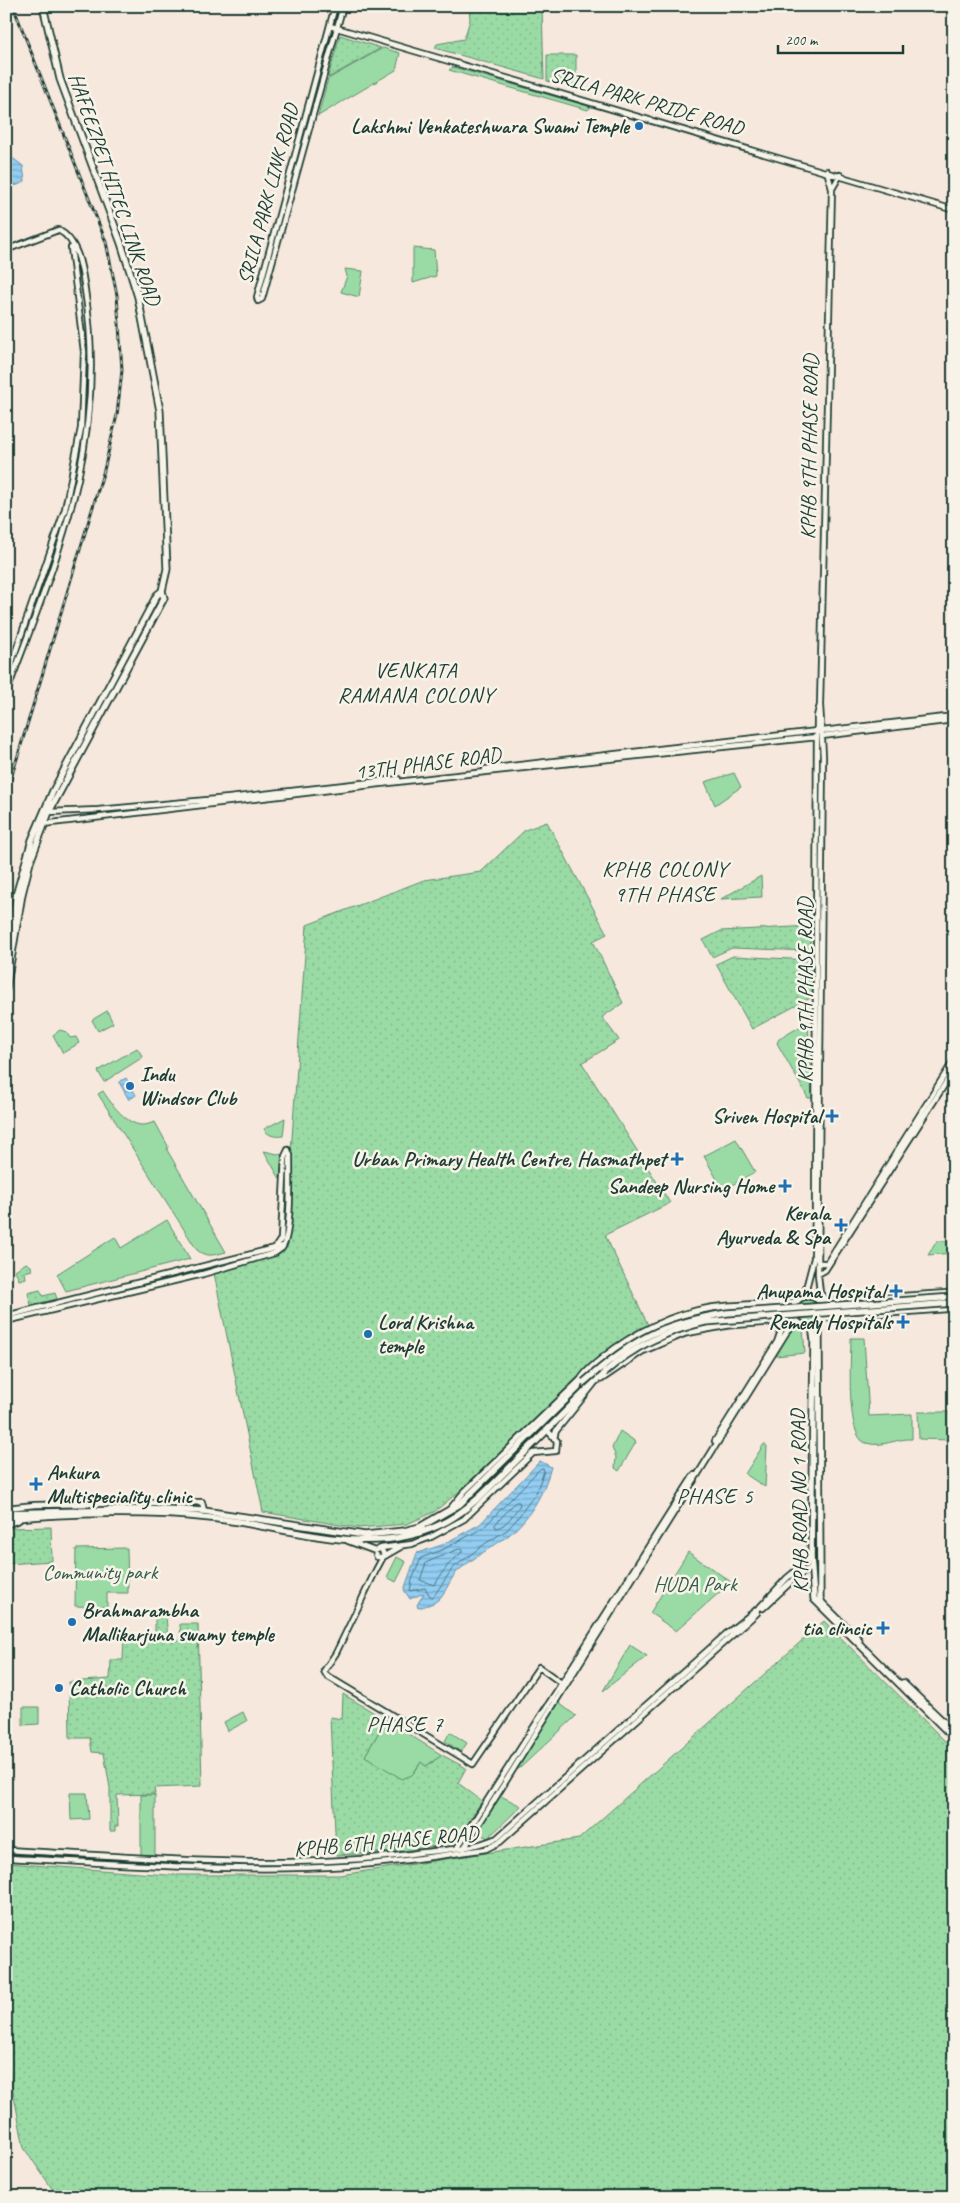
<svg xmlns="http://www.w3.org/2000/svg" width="960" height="2203" viewBox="0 0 960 2203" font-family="Caveat,sans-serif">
	<defs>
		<pattern id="grass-dots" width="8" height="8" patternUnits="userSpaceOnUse" patternTransform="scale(1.25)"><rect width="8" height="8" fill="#9adba5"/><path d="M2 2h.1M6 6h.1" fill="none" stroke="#84bd8f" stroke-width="1.8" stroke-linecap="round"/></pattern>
		<pattern id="water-rules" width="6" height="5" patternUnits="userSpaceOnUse" patternTransform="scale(1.25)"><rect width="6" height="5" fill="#92cdf2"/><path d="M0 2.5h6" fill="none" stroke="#77a8c5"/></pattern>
	</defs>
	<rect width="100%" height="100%" fill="#f7e8dd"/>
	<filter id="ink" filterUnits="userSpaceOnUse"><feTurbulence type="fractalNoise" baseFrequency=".02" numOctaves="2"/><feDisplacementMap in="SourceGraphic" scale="10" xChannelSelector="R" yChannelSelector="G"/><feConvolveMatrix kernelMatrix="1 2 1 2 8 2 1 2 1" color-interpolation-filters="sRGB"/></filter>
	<g filter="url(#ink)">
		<!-- grass -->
		<path fill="url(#grass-dots)" stroke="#5c8c6c" d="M 469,6 L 542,6 L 544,79 L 435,48 L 437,44 L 464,39 L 470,20 Z
			M 340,35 L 381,48 L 328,78 Z
			M 547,55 L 576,55 L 576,88 L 547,81 Z
			M 547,822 L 607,934 L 593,941 L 623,1003 L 602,1017 L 619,1040 L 582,1063 L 670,1203 L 605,1235 L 649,1327 L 622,1342 L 478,1476 L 434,1512 L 407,1524 L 358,1528 L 263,1512 L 214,1273 L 284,1252 L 307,925 L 424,880 L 481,872 L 525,830 Z
			M 761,876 L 762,897 L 721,899 Z
			M 811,926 L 810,951 L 732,948 L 712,957 L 703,940 L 721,931 Z
			M 733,956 L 810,960 L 814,996 L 752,1029 L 716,964 Z
			M 26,1263 L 31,1266 L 32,1270 L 25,1272 L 26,1278 L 19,1280 L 15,1270 Z
			M 40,1290 L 43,1296 L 55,1293 L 57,1299 L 31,1305 L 28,1293 Z
			M795 1311a13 13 0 1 1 26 0a13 13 0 1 1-26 0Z
			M 51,1527 L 52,1561 L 7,1564 L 8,1528 Z
			M 155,1615 L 166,1616 L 168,1640 L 181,1640 L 180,1624 L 198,1624 L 202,1786 L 154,1788 L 155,1794 L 117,1795 L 118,1826 L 115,1826 L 115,1831 L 110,1831 L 110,1788 L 104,1753 L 92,1752 L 90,1738 L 70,1738 L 69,1682 L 110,1679 L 111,1660 L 123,1660 L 124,1639 L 155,1639 Z
			M 824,1621 L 954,1750 L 954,2197 L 58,2197 L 24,2148 L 6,2054 L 6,1863 L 167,1875 L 340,1875 L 579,1839 Z
			M 343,1694 L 386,1720 L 365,1756 L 416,1770 L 421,1762 L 426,1766 L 442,1755 L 466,1768 L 458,1783 L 482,1801 L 454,1844 L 422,1848 L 421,1842 L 395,1846 L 396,1852 L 336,1855 L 330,1717 L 342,1719 Z"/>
		<!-- park -->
		<path fill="#9adba5" stroke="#5c8c6c" d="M 383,48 L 400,53 L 396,70 L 318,116 L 328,79 Z
			M 453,67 L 591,107 L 588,110 L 449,70 Z
			M 413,248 L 434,250 L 436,276 L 413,283 Z
			M 345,269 L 363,271 L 359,297 L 341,292 L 347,276 Z
			M 734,773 L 741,787 L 715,805 L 705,782 Z
			M 107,1011 L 113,1023 L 98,1031 L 92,1020 Z
			M 808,1022 L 812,1098 L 808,1098 L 777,1043 L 779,1039 Z
			M 60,1030 L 66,1032 L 70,1038 L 76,1037 L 79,1043 L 63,1053 L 53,1035 Z
			M 137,1048 L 143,1057 L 104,1082 L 98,1071 Z
			M 103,1091 C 110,1102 127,1126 143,1125 C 147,1125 151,1123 155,1122 L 168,1146 L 167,1150 L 226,1252 C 214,1255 207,1258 197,1250 L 98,1094 Z
			M 285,1118 L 283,1136 C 275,1137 268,1136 264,1129 Z
			M 736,1139 L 755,1172 L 723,1190 L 704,1156 Z
			M 264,1151 L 282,1155 L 280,1179 Z
			M 167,1220 L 190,1259 L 66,1291 L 57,1274 L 115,1237 L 121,1248 Z
			M 954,1235 L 954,1253 L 928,1255 L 937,1241 L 952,1241 Z
			M 791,1329 L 803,1329 L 805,1353 L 776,1356 Z
			M 851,1338 L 864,1338 L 869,1416 L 912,1414 L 912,1439 C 896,1438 883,1448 866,1443 C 845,1437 851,1358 851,1338 Z
			M 918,1412 L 949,1412 L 951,1440 L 919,1439 Z
			M 620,1431 L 636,1442 L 619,1471 L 615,1468 L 616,1457 L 612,1448 Z
			M 764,1444 L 767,1446 L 765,1487 L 745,1474 Z
			M 127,1548 L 128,1593 L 107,1593 L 107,1607 L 75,1606 L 76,1549 Z
			M 688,1552 L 731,1582 L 676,1631 L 650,1613 Z
			M 397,1557 L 406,1562 L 396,1582 L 387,1577 Z
			M 630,1645 L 647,1656 L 603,1691 Z
			M 559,1703 L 576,1716 L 520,1768 L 514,1771 Z
			M 23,1707 L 39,1707 L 39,1724 L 23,1725 Z
			M 243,1712 L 247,1721 L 228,1731 L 224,1722 Z
			M 386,1720 L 442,1755 L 426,1766 L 421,1762 L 412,1775 L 402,1779 L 365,1756 Z
			M 450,1732 L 467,1743 L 461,1752 L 445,1741 Z
			M 70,1793 L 87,1793 L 89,1819 L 71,1820 Z
			M 141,1795 L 155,1795 L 155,1855 L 141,1855 Z
			M 499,1795 L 521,1806 L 488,1838 L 476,1832 Z
			M 421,1842 L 422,1848 L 396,1852 L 395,1846 Z"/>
		<!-- water -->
		<path fill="url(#water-rules)" stroke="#6493a6" d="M 6,153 L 23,166 L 25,181 L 18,185 L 6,186 Z
			M 126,1078 L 136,1095 L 129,1100 L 119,1082 Z
			M 540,1461 L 551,1467 C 544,1493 530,1518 509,1535 C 493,1547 474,1557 459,1570 C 450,1578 447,1591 439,1599 C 434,1604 425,1606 418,1608 L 417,1605 L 424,1593 L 410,1599 L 404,1590 L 417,1553 L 442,1545 L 480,1524 Z"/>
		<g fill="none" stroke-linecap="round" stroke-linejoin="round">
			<!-- shore -->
			<path stroke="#4d7780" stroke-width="1" d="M 540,1469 L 543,1468 L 544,1471 L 536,1493 L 516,1520 L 507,1530 L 486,1543 L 453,1568 L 433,1597 L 430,1596 L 425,1588 L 410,1591 L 412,1580 L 421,1558 L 444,1549 L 483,1528 Z
				M 516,1502 L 519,1502 L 520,1505 C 514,1513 506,1527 496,1528 L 495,1525 Z
				M 459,1549 L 462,1549 L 462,1552 L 448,1565 L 434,1585 L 420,1580 L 426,1563 Z"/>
			<!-- minor casing -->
			<g stroke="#1f3d34" stroke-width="8">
				<path id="minor" d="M 335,6 L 257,297 L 258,301 L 262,299 L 343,6
					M 330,26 L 954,210
					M 827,171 L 832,189 L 820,705 L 823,756 L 818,1274 L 820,1293 L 827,1301
					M 832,189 L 840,175
					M 6,250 L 58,230 C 79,240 82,271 85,290 C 109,441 57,557 6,694
					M 6,679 L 65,509 L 81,428 L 84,352 L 71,248
					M 822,731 L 954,716
					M 822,736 L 954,720
					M 485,769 L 817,731
					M 48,812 L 98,810 L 229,798 L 398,779
					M 43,824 L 439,777 L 817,737
					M 282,1248 C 292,1235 290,1174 290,1155 L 288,1150
					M 819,1263 L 827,1263 L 954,1060
					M 818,1274 L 825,1270 L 954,1070
					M 804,1296 L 814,1258 L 815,1209 L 817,716 L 820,705
					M 6,1316 L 275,1248 L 281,1239 L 285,1156 L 288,1150
					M 6,1321 L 203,1274 L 275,1253 L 282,1248 L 278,1245
					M 554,1438 L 556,1431 L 593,1385
					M 715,1441 L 777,1342 L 781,1331 L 777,1322
					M 6,1508 L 35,1505 L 202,1502 L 204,1511
					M 450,1509 L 464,1492 L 579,1381
					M 6,1525 L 19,1520
					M 348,1541 L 375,1551
					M 402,1546 L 383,1557 L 377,1557 L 375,1551 L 381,1548 L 384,1555 L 383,1557 L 376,1570 L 336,1653 L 324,1671 L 327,1676 L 473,1764 L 539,1667 L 564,1685
					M 381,1548 L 412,1544 L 431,1537 L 464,1519 L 533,1453 L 556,1451 L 557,1441 L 547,1430
					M 763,1608 L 795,1578 L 812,1567
					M 457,1848 L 694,1475
					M 464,1848 L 788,1330 L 798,1323
					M 6,1850 C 141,1857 277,1871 411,1854 C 437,1850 465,1850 489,1841 L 497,1838 L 726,1634 L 760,1607 L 787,1578 L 811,1558
					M 6,1858 C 120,1863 234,1873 347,1866 C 393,1863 440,1856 486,1849 L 500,1842 L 757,1613"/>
			</g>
			<!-- major casing -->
			<g stroke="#1f3d34" stroke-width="9">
				<path id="major" d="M 6,961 L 17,892 L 32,840 L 53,791 L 157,595 L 162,591 L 167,569 L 160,411 L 138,297 L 121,243 L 60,79 L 43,6
					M 6,989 L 22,894 L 30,862 L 49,812 L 164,598 L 162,591
					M793 1311a15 15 0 1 1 30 0a15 15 0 1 1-30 0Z
					M 820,1302 L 954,1293
					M 821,1318 L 954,1308
					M 819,1321 L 820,1598 L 822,1603 L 859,1640
					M 812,1326 L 814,1340 L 811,1558 L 814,1599 L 954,1738
					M 601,1379 L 642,1351 L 685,1333 L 728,1325 L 796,1320
					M 6,1513 L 164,1509 L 204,1511 L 365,1535 L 404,1531 L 420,1527 L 460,1504 L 578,1388 C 580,1375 595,1365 604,1357 C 634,1333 673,1314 711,1308 C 739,1304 768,1305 795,1302
					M 6,1519 C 68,1513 148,1511 210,1518 C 288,1526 374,1562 447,1521 C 472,1507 491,1486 510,1467 C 542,1436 572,1404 604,1373
					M 903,1683 L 954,1732"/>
			</g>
			<!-- minor -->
			<use href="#minor" stroke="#f7f3e8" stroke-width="4.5"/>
			<!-- major -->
			<use href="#major" stroke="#f7f3e8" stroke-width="5.5"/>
			<!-- rail casing -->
			<g stroke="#1f3d34" stroke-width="3">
				<path id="rail" d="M 6,795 L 104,470 L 117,415 L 122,370 L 117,295 L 106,242 L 13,6"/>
			</g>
			<!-- rail -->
			<use href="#rail" stroke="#f7f3e8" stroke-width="1" stroke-dasharray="4" stroke-linecap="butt"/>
			<!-- major-bridge casing -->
			<g stroke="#1f3d34" stroke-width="9" stroke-linecap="butt">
				<path id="major-bridge" d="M 604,1373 C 634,1346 666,1331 705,1322 L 954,1303
					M 584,1382 C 633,1339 662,1323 727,1313 L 954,1297"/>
			</g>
			<!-- major-bridge -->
			<use href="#major-bridge" stroke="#f7f3e8" stroke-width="5.5"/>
		</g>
	</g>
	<!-- markers -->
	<g fill="#1f6fb2" stroke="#f7f3e8" stroke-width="2">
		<circle cx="639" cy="126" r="5"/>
		<circle cx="130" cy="1086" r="5"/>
		<path d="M829.5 1108.5h5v5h5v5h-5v5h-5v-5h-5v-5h5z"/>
		<path d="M674.5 1151.5h5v5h5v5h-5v5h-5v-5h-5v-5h5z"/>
		<path d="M782.5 1178.5h5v5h5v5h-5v5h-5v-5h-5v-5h5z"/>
		<path d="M838.5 1217.5h5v5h5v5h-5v5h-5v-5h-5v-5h5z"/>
		<path d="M893.5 1283.5h5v5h5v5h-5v5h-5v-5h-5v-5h5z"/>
		<path d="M900.5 1314.5h5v5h5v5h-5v5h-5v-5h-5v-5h5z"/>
		<circle cx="368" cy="1334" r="5"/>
		<path d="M33.5 1476.5h5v5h5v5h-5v5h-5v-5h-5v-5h5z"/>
		<circle cx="72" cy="1622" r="5"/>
		<path d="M880.5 1620.5h5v5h5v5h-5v5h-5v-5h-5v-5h5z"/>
		<circle cx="59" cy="1688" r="5"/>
	</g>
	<g text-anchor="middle" stroke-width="5" stroke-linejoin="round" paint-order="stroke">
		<!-- street labels -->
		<g font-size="21" fill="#1f3d34" stroke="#f7f3e8">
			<text transform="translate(647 101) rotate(16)" y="7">SRILA PARK PRIDE ROAD</text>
			<text transform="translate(115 189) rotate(71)" y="7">HAFEEZPET HITEC LINK ROAD</text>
			<text transform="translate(268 194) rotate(-75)" y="7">SRILA PARK LINK ROAD</text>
			<text transform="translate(809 447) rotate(-89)" y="7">KPHB 9TH PHASE ROAD</text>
			<text transform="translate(428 763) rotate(-7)" y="7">13TH PHASE ROAD</text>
			<text transform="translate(805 990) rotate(-90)" y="7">KPHB 9TH PHASE ROAD</text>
			<text transform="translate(799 1501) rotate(-91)" y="7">KPHB ROAD NO 1 ROAD</text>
			<text transform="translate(386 1841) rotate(-5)" y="7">KPHB 6TH PHASE ROAD</text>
		</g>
		<!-- poi labels -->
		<g font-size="21" font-weight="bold" fill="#1f3d34" stroke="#f7f3e8" text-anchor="end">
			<text x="629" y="133">Lakshmi Venkateshwara Swami Temple</text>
			<text x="140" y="1081" text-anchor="start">Indu<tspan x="140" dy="24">Windsor Club</tspan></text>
			<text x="821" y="1123">Sriven Hospital</text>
			<text x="666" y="1166">Urban Primary Health Centre, Hasmathpet</text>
			<text x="774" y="1193">Sandeep Nursing Home</text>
			<text x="830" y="1220">Kerala<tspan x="830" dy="24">Ayurveda &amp; Spa</tspan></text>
			<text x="885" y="1298">Anupama Hospital</text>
			<text x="378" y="1329" text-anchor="start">Lord Krishna<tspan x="378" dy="24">temple</tspan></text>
			<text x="892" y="1329">Remedy Hospitals</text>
			<text x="47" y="1479" text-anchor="start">Ankura<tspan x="47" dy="24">Multispeciality clinic</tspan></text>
			<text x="82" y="1617" text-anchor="start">Brahmarambha<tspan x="82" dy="24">Mallikarjuna swamy temple</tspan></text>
			<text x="872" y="1635">tia clincic</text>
			<text x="69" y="1695" text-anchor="start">Catholic Church</text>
		</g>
		<!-- park labels -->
		<g font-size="21" fill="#385d4b" stroke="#f7f3e8">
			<text x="100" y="1579">Community park</text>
			<text x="695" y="1591">HUDA Park</text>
		</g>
		<!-- neighbourhood labels -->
		<g font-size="22" letter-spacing="1" fill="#1f3d34" stroke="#f7f3e8">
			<text x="416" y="677">VENKATA<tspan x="416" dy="25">RAMANA COLONY</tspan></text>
			<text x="665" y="876">KPHB COLONY<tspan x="665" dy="25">9TH PHASE</tspan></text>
			<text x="715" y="1503">PHASE 5</text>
			<text x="405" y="1731">PHASE 7</text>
		</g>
	</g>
	<!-- margin -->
	<rect width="960" height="2203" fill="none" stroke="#f7f3e8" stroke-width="25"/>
	<rect x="12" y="12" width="935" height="2178" fill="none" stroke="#1f3d34" stroke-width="2" filter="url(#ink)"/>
	<!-- scale -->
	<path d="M778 45v8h125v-8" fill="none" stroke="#1f3d34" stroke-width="2.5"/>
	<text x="785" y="45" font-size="15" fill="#1f3d34" stroke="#f7f3e8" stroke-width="4" paint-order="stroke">200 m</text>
</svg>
